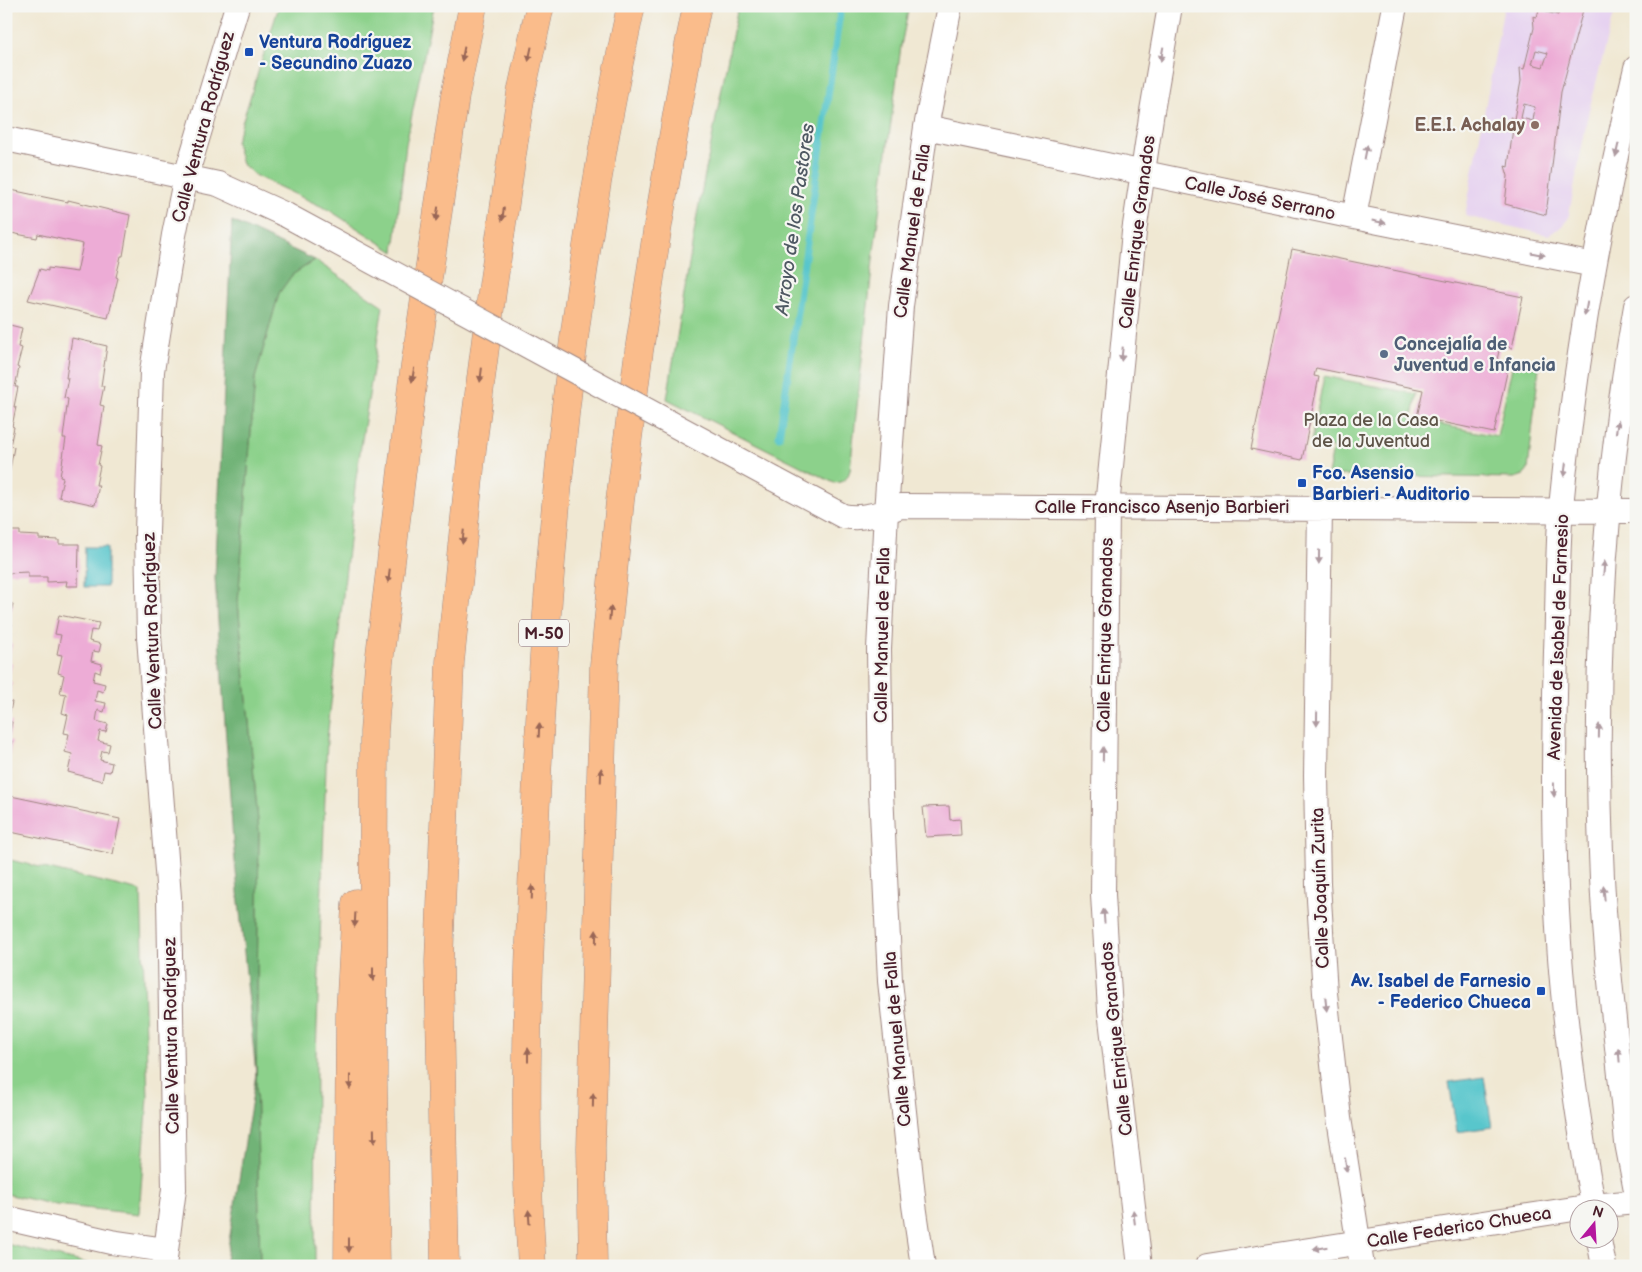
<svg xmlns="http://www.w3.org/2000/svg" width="1642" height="1272" viewBox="0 0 1642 1272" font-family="'Balsamiq Sans',sans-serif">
	<rect width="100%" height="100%" fill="#f6f6f2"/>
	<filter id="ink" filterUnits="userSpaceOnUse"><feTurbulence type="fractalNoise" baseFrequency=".02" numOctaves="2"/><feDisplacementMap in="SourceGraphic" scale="10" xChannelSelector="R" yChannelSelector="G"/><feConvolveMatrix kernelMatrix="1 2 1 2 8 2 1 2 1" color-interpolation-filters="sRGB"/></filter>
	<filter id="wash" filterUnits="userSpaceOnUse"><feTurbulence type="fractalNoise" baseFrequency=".0096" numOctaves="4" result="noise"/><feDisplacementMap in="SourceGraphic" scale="20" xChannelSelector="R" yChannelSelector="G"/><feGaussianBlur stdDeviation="1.12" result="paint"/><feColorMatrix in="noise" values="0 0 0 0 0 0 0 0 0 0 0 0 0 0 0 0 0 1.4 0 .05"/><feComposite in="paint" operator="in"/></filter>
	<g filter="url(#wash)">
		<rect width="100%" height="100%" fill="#f0e8d3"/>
		<!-- built -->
		<path fill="#e6d2f0" d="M 1504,6 L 1616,6 L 1589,110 L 1568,219 L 1559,229 L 1548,235 L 1465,216 Z"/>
		<!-- green -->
		<path fill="#8cd18b" stroke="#6b785b" d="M 279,6 L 434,6 L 406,144 L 394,252 L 329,210 L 256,176 L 242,164 L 236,142 Z
			M 738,6 L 909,6 L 901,46 L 874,251 L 850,470 C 847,480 844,482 834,483 L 667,399 L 697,215 Z
			M 315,260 L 383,306 L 356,478 L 327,739 L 316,1055 L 315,1266 L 260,1266 L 256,1074 L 259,832 L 238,602 L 255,378 L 279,293 L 292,275 Z
			M 1513,362 L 1539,367 L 1528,470 L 1524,475 L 1515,478 L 1328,475 L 1333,448 L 1311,441 L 1324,376 L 1416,394 L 1412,419 L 1497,436 Z
			M 6,859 L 141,891 L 148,1097 L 139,1214 L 56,1205 L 6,1194 Z
			M 6,1244 L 98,1266 L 6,1266 Z"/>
		<!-- forest -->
		<path fill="#71b377" stroke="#5e6951" d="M 232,221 L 315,260 L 292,275 L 279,293 L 255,378 L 238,602 L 259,832 L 256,1074 L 260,1266 L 225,1266 L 256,1074 L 233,841 L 215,578 Z"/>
		<!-- water -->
		<path fill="#58c6cc" stroke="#51727c" d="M 85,547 L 107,547 L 107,587 L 84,587 Z
			M 1484,1077 L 1492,1127 L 1457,1132 L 1449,1082 Z"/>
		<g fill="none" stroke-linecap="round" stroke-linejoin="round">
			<!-- stream -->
			<path stroke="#58c6cc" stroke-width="7" d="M 779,437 L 841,6"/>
		</g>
		<g id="blocks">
			<!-- building -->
			<path fill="#edacd6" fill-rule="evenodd" d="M 1540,6 L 1548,6 L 1546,12 L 1558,15 L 1560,6 L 1584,6 L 1561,92 L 1546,215 L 1505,204 L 1508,176 L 1505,166 L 1508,167 L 1513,128 L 1510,117 L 1514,119 L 1521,81 L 1520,68 L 1524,69 L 1534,28 L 1533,16 L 1537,17 ZM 1536,50 L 1548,53 L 1543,67 L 1532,64 ZM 1524,104 L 1535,107 L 1533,121 L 1521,118 Z
				M 6,189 L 68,202 L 68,200 L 130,215 L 123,256 L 121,256 L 116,277 L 118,278 L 108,318 L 28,300 L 40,269 L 48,271 L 48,268 L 77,272 L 83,244 L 38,234 L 37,238 L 6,232 Z
				M 1292,249 L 1523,297 L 1512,348 L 1500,346 L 1497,360 L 1509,363 L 1494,433 L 1417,417 L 1423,390 L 1316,368 L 1314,376 L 1319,377 L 1302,460 L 1251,449 Z
				M 6,324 L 22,328 L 18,347 L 22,348 L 17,367 L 19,368 L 15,387 L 18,387 L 14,407 L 16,407 L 12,426 L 14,427 L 10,446 L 14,447 L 7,486 Z
				M 72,338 L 107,346 L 101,386 L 104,386 L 100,405 L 104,406 L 98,445 L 102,446 L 98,465 L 100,466 L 96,485 L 99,485 L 95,505 L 59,497 L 63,478 L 60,477 L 66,438 L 63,438 L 68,399 L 64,398 L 68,378 L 66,378 Z
				M 6,531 L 20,531 L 20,535 L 39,536 L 39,539 L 59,540 L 59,544 L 79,544 L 78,586 L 66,586 L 67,581 L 47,582 L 47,577 L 28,577 L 28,572 L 8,573 Z
				M 6,602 L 13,604 L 8,623 L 12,624 L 8,643 L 12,644 L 8,662 L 12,663 L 8,682 L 12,683 L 8,701 L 12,702 L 8,721 L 12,722 L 8,740 L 12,741 L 8,761 L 6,761 Z
				M 59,615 L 99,623 L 97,631 L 91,630 L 89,641 L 101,644 L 99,652 L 93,651 L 91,661 L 102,664 L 100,673 L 95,671 L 93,681 L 105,684 L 103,692 L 97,690 L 95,701 L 106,703 L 104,712 L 98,710 L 96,721 L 108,724 L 106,732 L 100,731 L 98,741 L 110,744 L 108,752 L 102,751 L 100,760 L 112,763 L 110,772 L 104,771 L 102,781 L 68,772 L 72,754 L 65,752 L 69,734 L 64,733 L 68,715 L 62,713 L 66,694 L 60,693 L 64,675 L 58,673 L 62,655 L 57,654 L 61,635 L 55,634 Z
				M 6,795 L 120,819 L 113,854 L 6,831 Z
				M 949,806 L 950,820 L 960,819 L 961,835 L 926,837 L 923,807 Z"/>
		</g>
	</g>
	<g filter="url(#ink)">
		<use href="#blocks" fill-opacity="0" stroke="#9d847f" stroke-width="1"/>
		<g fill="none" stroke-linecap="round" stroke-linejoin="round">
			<!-- minor casing -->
			<g stroke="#9d847f" stroke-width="26">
				<path id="minor" d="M 926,127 L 1354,217 L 1594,265
					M 6,139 L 218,184 L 286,215
					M 1354,217 L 1395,6
					M 1636,306 C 1603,486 1594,670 1601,853 C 1604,950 1618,1047 1627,1143 L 1636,1190
					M 774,479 L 843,516 C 864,520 881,513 901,506 L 1636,511
					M 1320,508 L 1316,775 L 1318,884 L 1325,993 L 1339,1118 L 1362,1266
					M 1594,1210 C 1581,1138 1570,1065 1563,992 C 1552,879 1553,764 1556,651 C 1558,603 1557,554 1561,507 C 1575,359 1601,213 1636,68
					M 6,1218 L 111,1242 L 166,1250
					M 1599,1240 L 1604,1266
					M 164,1266 L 174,1189 L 169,897 L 149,637 L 147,532 L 152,371 L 174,235 L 186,176 L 237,6
					M 923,1266 L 914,1205 L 890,981 L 881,792 L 879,649 L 886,512 L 901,306 L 926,127 L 950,6
					M 1140,1266 L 1110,1010 L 1103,895 L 1107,507 L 1134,232 L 1152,111 L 1170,6
					M 1207,1266 L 1593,1206 L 1636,1202"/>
			</g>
			<!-- motorway casing -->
			<g stroke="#9d847f" stroke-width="29">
				<path id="motorway" d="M 348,1266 L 350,1013 L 356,903
					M 376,1266 L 373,1083 L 374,732 L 379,663 L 412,386 L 455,96 L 473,6
					M 445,1266 L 439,962 L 450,662 L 472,449 L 492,292 L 521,93 L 540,6
					M 532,1266 C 522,1118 528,969 535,821 C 547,547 572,274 631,6
					M 593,1266 L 591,1148 L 604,665 L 620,501 L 639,351 L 658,225 L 688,50 L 697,6"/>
			</g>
			<!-- minor -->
			<use href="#minor" stroke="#fff" stroke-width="24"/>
			<!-- motorway -->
			<use href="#motorway" stroke="#fabc8b" stroke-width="28"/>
			<!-- minor-bridge casing -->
			<g stroke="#9d847f" stroke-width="26" stroke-linecap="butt">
				<path id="minor-bridge" d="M 286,215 L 774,479"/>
			</g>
			<!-- minor-bridge -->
			<use href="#minor-bridge" stroke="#fff" stroke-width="24"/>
		</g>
		<!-- one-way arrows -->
		<defs><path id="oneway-solid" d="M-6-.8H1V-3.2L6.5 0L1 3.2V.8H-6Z" transform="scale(1.25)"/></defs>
		<g fill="#996656">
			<use href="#oneway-solid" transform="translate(463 54) rotate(101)"/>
			<use href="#oneway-solid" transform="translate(530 54) rotate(102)"/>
			<use href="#oneway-solid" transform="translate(437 214) rotate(99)"/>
			<use href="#oneway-solid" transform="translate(503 214) rotate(98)"/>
			<use href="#oneway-solid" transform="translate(413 375) rotate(99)"/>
			<use href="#oneway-solid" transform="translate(481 375) rotate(97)"/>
			<use href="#oneway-solid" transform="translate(463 537) rotate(96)"/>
			<use href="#oneway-solid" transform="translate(389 576) rotate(96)"/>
			<use href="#oneway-solid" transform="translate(610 613) rotate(-85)"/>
			<use href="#oneway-solid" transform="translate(539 730) rotate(-88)"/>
			<use href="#oneway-solid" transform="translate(601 775) rotate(-88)"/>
			<use href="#oneway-solid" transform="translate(532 892) rotate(-88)"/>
			<use href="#oneway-solid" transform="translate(355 920) rotate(93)"/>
			<use href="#oneway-solid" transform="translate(596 937) rotate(-89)"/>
			<use href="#oneway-solid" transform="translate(373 974) rotate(90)"/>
			<use href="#oneway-solid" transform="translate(528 1055) rotate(-90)"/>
			<use href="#oneway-solid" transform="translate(350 1082) rotate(90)"/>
			<use href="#oneway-solid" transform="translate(593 1100) rotate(-89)"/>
			<use href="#oneway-solid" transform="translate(374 1136) rotate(89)"/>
			<use href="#oneway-solid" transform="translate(529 1217) rotate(-94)"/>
			<use href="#oneway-solid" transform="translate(349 1245) rotate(90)"/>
		</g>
		<g fill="#ae9aa0">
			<use href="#oneway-solid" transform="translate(1162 54) rotate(100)"/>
			<use href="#oneway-solid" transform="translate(1617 150) rotate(103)"/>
			<use href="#oneway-solid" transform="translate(1366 152) rotate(-79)"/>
			<use href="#oneway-solid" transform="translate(1379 222) rotate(11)"/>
			<use href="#oneway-solid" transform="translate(1538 254) rotate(11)"/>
			<use href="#oneway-solid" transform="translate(1586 309) rotate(100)"/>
			<use href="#oneway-solid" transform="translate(1122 354) rotate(96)"/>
			<use href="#oneway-solid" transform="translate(1617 427) rotate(-81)"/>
			<use href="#oneway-solid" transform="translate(1565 470) rotate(97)"/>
			<use href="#oneway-solid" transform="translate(1319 557) rotate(91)"/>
			<use href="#oneway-solid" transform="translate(1604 568) rotate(-85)"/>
			<use href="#oneway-solid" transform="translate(1317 719) rotate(91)"/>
			<use href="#oneway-solid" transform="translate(1599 731) rotate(-89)"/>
			<use href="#oneway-solid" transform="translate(1103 754) rotate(-89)"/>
			<use href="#oneway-solid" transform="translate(1554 790) rotate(89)"/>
			<use href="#oneway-solid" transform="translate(1604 893) rotate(-95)"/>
			<use href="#oneway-solid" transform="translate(1104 916) rotate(-94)"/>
			<use href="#oneway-solid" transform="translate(1326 1004) rotate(84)"/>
			<use href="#oneway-solid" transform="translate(1619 1055) rotate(-95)"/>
			<use href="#oneway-solid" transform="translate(1346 1165) rotate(82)"/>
			<use href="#oneway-solid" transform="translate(1134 1217) rotate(-97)"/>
			<use href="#oneway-solid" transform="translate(1320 1248) rotate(171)"/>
		</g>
	</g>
	<!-- markers -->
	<g fill="#1a4fb4" stroke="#f6f6f2" stroke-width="2">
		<rect x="244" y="47" width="10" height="10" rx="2.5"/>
		<rect x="1297" y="478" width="10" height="10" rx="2.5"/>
		<rect x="1536" y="986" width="10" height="10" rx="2.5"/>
	</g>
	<circle fill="#8d6e63" stroke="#f6f6f2" stroke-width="2" cx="1535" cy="125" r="5"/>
	<circle fill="#5c6f8a" stroke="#f6f6f2" stroke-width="2" cx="1384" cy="354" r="5"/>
	<g text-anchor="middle" stroke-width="4.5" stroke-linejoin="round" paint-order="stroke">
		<!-- shield labels -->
		<rect fill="#f6f6f2" stroke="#7e6067" stroke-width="1" x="519" y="619.5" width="50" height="27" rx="4"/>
		<g font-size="16" font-weight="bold" fill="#4a1f2b">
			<text x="544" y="639">M-50</text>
		</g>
		<!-- transit labels -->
		<g font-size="18" font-weight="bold" fill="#164399" stroke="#f6f6f2" text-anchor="start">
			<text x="259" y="48">Ventura Rodríguez<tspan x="259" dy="21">- Secundino Zuazo</tspan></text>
			<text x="1312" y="479">Fco. Asensio<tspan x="1312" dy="21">Barbieri - Auditorio</tspan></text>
			<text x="1531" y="987" text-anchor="end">Av. Isabel de Farnesio<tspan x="1531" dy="21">- Federico Chueca</tspan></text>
		</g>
		<!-- education labels -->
		<g font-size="18" font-weight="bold" fill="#785e54" stroke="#f6f6f2" text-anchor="end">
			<text x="1525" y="131">E.E.I. Achalay</text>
		</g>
		<!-- street labels -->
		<g font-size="18" fill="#4a1f2b" stroke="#f6f6f2">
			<text transform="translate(203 127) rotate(-75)" y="6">Calle Ventura Rodríguez</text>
			<text transform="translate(1260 198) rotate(12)" y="6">Calle José Serrano</text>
			<text transform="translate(912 231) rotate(-82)" y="6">Calle Manuel de Falla</text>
			<text transform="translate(1137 232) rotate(-83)" y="6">Calle Enrique Granados</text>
			<text x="1162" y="513">Calle Francisco Asenjo Barbieri</text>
			<text transform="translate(152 631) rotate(-92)" y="6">Calle Ventura Rodríguez</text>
			<text transform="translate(882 635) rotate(-89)" y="6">Calle Manuel de Falla</text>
			<text transform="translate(1105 635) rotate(-89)" y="6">Calle Enrique Granados</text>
			<text transform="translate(1558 637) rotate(-88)" y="6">Avenida de Isabel de Farnesio</text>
			<text transform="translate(1320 888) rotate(-92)" y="6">Calle Joaquín Zurita</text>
			<text transform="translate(171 1036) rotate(-91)" y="6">Calle Ventura Rodríguez</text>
			<text transform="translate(897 1039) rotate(-95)" y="6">Calle Manuel de Falla</text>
			<text transform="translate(1116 1039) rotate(-96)" y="6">Calle Enrique Granados</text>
			<text transform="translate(1459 1227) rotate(-9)" y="6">Calle Federico Chueca</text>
		</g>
		<!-- service labels -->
		<g font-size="18" font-weight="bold" fill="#4e5e75" stroke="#f6f6f2" text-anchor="start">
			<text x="1394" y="350">Concejalía de<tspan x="1394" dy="21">Juventud e Infancia</tspan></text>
		</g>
		<!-- park labels -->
		<g font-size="18" fill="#5e5448" stroke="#f6f6f2">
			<text x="1371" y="426">Plaza de la Casa<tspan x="1371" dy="21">de la Juventud</tspan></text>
		</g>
		<!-- water labels -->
		<g font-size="19" font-style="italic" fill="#4f5963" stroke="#f6f6f2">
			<text transform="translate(794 219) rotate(-82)" y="7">Arroyo de los Pastores</text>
		</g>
	</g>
	<!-- margin -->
	<rect width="1642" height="1272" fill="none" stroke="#f6f6f2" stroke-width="25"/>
	<!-- north arrow -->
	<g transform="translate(1594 1224) rotate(18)"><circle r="24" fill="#f6f6f2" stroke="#b1a0a2"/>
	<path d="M0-4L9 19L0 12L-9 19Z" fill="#b5179e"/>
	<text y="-8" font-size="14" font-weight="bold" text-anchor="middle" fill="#4a1f2b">N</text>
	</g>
</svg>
